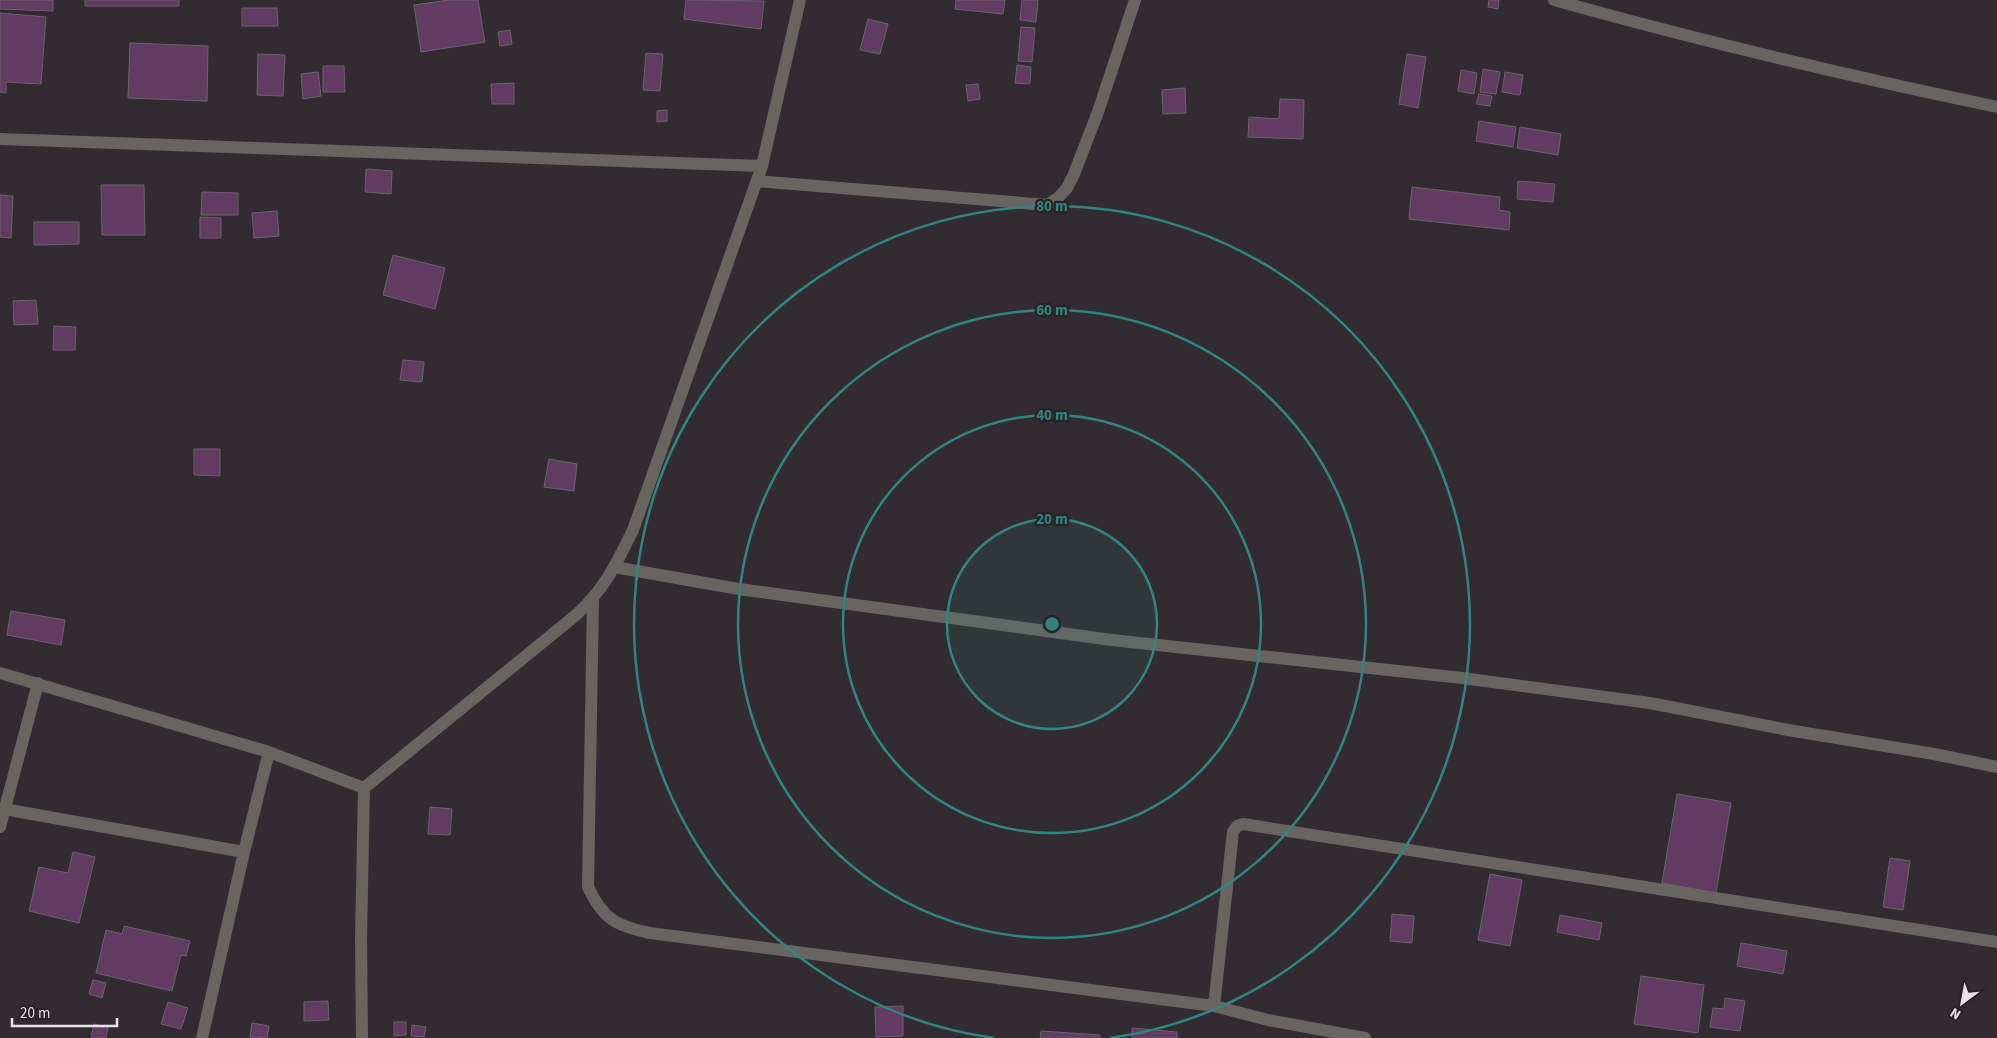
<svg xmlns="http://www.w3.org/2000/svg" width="1997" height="1038" viewBox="0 0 1997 1038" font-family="'Source Sans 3',sans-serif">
	<rect width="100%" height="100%" fill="#322c32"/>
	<!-- building -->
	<path fill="#613b61" stroke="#6b636b" d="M 0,0 L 53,0 L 53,11 L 0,9 Z
		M 85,0 L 179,0 L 179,6 L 85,6 Z
		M 449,0 L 478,0 L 485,42 L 421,52 L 414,5 Z
		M 686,0 L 764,1 L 761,29 L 684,19 Z
		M 956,0 L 1005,0 L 1003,14 L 955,9 Z
		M 1022,0 L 1038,0 L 1036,22 L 1020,20 Z
		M 1489,0 L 1499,0 L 1498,9 L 1488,7 Z
		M 242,8 L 277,8 L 278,26 L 242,26 Z
		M 0,13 L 46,17 L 41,84 L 6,82 L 6,93 L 0,92 Z
		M 868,19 L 888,24 L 880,54 L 860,50 Z
		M 1021,27 L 1035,28 L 1032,62 L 1018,61 Z
		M 510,30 L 512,44 L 500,46 L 498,32 Z
		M 130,43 L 208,46 L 207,101 L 128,98 Z
		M 646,53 L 663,54 L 660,91 L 643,90 Z
		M 258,54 L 285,55 L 283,96 L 257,95 Z
		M 1407,54 L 1426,57 L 1418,108 L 1399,104 Z
		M 1017,65 L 1031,67 L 1030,84 L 1015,83 Z
		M 323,66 L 344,66 L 345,92 L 323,92 Z
		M 1483,69 L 1500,72 L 1496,94 L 1480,92 Z
		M 1461,70 L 1477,73 L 1474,94 L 1458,91 Z
		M 318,72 L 321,96 L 303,99 L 301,74 Z
		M 1505,72 L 1523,75 L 1520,95 L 1502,92 Z
		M 514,83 L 514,104 L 492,104 L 491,84 Z
		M 978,84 L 980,99 L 968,101 L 966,85 Z
		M 1185,88 L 1186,113 L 1163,114 L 1162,90 Z
		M 1479,94 L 1492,96 L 1490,106 L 1476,104 Z
		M 1280,99 L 1304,100 L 1303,139 L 1248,137 L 1249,117 L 1279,119 Z
		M 667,110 L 667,121 L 657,122 L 657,111 Z
		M 1479,121 L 1516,127 L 1513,147 L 1476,141 Z
		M 1520,127 L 1561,134 L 1558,155 L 1517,148 Z
		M 366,169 L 392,171 L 391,194 L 365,192 Z
		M 1518,181 L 1555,184 L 1553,202 L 1517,199 Z
		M 101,185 L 144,185 L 145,235 L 102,235 Z
		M 1412,187 L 1500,197 L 1499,210 L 1510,212 L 1509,230 L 1409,219 Z
		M 202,192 L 238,193 L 238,215 L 201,215 Z
		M 0,195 L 13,196 L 11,238 L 0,237 Z
		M 277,211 L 279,236 L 254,238 L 252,213 Z
		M 200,217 L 221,218 L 221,238 L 200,238 Z
		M 34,222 L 79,222 L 79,244 L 34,245 Z
		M 393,255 L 445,268 L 435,309 L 383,295 Z
		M 36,300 L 38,324 L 14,325 L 13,301 Z
		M 54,326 L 76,327 L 75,350 L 53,350 Z
		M 403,360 L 424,362 L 422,382 L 400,380 Z
		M 194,449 L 220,449 L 220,476 L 194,475 Z
		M 549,459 L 577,464 L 574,491 L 544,487 Z
		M 11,611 L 65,620 L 61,645 L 7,635 Z
		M 1677,794 L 1731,803 L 1716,893 L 1662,883 Z
		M 430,807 L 452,809 L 450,835 L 428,834 Z
		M 73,852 L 95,857 L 79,923 L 29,911 L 39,867 L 68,873 Z
		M 1890,858 L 1910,861 L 1903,910 L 1883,907 Z
		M 1490,874 L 1522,880 L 1510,946 L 1478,940 Z
		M 1392,914 L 1414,916 L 1412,943 L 1390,941 Z
		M 1560,915 L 1602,923 L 1599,940 L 1557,932 Z
		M 124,926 L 190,941 L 186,956 L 181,955 L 172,991 L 96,973 L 106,930 L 122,934 Z
		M 1741,943 L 1787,951 L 1783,974 L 1737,966 Z
		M 1641,976 L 1704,985 L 1698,1033 L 1634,1024 Z
		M 93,980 L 106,983 L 102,998 L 89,994 Z
		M 1725,998 L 1745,1001 L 1740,1031 L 1710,1027 L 1713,1008 L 1724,1009 Z
		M 328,1001 L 329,1020 L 304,1021 L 304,1002 Z
		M 168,1002 L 188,1008 L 181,1029 L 161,1024 Z
		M 903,1006 L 903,1036 L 876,1037 L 875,1007 Z
		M 394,1022 L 406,1022 L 406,1035 L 394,1036 Z
		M 252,1023 L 269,1026 L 267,1038 L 250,1037 Z
		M 94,1024 L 108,1027 L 106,1038 L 91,1038 Z
		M 412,1025 L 426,1027 L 424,1037 L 411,1036 Z
		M 1132,1028 L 1177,1032 L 1177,1038 L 1132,1038 Z
		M 1041,1031 L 1100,1035 L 1100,1038 L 1040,1038 Z"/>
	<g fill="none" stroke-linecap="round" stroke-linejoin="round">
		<!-- minor -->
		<path stroke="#686561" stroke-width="12" d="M 1554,0 C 1700,41 1849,76 1997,107
			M 0,139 L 762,166
			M 757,181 L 1047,205 L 1058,198 L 1067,188 L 1074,174 L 1098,112 L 1135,0
			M 614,567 L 739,589 L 1112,640 L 1462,678 L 1650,703 L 1788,730 L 1934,754 L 1997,767
			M 593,600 L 588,887 C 603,919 616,926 650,933 L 1214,1006 L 1268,1020 L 1365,1038
			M 0,673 L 269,752 L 364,788
			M 364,788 L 576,615 C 605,589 616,564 633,530 L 762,166 L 800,0
			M 4,809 L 244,852
			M 0,827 L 38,683
			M 1214,1006 L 1233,832 L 1237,826 L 1243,824 L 1997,942
			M 202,1038 L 244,852 L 269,752
			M 362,1038 L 361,939 L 364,788"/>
	</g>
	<!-- distance rings -->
	<circle cx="1052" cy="624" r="105" fill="#308680" fill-opacity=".12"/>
	<g fill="none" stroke="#308680" stroke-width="2.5">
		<circle cx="1052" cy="624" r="105"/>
		<circle cx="1052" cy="624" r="209"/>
		<circle cx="1052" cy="624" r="314"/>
		<path d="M994 1038A418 418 0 1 1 1110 1038"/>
	</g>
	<circle cx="1052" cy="624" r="8" fill="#308680" stroke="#292228" stroke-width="2.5"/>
	<g font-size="15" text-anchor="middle" font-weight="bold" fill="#308680" stroke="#292228" stroke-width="4.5" stroke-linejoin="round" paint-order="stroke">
		<text x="1052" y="211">80 m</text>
		<text x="1052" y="315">60 m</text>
		<text x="1052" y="420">40 m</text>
		<text x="1052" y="524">20 m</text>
	</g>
	<!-- north arrow -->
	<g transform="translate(1962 1003) rotate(212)" stroke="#292228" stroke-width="4" paint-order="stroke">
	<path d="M0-4L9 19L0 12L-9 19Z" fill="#e8e3e8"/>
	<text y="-8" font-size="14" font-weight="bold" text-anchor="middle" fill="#e8e3e8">N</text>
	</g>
	<!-- scale -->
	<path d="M12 1018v8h105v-8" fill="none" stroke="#e8e3e8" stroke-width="2.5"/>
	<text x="20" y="1018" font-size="15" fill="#e8e3e8" stroke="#292228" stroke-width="4" paint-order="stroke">20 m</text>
</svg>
